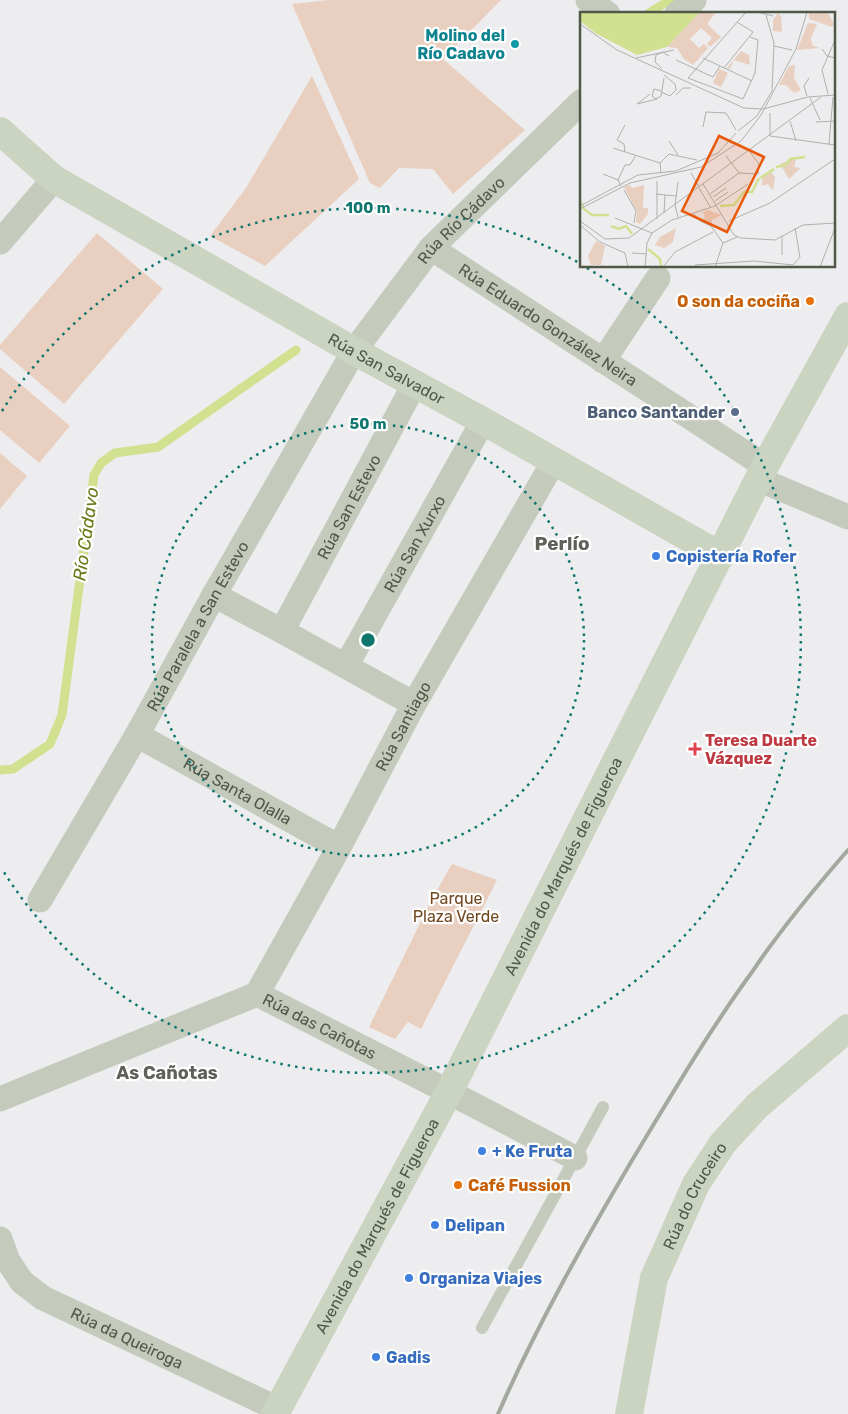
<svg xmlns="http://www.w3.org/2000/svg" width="848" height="1414" viewBox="0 0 848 1414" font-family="Rubik,sans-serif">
	<rect width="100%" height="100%" fill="#ededef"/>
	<!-- green -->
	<path fill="#e9cfbf" d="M 329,0 L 501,0 L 443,59 L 525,130 L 453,194 L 433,169 L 399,168 L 380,188 L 370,183 L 292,4 Z
		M 312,76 L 359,179 L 265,266 L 210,236 L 246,188 Z
		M 97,233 L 163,289 L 64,404 L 0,349 L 0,345 Z
		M 0,367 L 70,426 L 39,463 L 0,430 Z
		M 0,453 L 27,476 L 0,509 Z
		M 452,864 L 497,880 L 421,1029 L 408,1022 L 395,1039 L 369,1027 L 433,897 Z"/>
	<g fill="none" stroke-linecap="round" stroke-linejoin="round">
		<!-- stream -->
		<path stroke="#d1e190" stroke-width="9" d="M 649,13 L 670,0
			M 0,770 L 13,769 L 50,744 L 62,715 L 94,475 L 101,463 L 115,453 L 158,447 L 296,350"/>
		<!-- lane -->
		<path stroke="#c4cabc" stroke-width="12" d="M 482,1328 L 603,1107"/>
		<!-- street -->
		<g stroke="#c4cabc" stroke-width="25">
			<path d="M 588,0 L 608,14"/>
			<path d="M 677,14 L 694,0"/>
			<path d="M 0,242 L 54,179"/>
			<path id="s1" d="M 431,248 L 765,466"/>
			<path d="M 603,361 L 658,278"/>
			<path d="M 758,479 L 848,517"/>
			<path d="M 214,595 L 282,631 L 414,704"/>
			<path id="s2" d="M 282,631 L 415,383"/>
			<path id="s3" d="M 346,666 L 483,421"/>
			<path id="s4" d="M 137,735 L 339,847"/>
			<path id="s5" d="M 40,900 L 137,735 L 214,595 L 354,351 L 431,248 L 582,101"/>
			<path id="s6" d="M 257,994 L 339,847 L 414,704 L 554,461"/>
			<path id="s7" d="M 0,1099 L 257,994 L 449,1092 L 575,1158"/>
			<path id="s8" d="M 0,1239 L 8,1261 L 22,1282 L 43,1298 L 278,1409"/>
		</g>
		<!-- secondary -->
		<g stroke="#cad4c1" stroke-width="28">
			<path id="s9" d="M 0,131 L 54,179 L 354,351 L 483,421 L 721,556"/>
			<path id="s10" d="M 275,1414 L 449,1092 L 765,466 L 848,316"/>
			<path id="s11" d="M 629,1414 L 654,1278 L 696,1184 L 723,1143 L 757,1106 L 848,1028"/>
		</g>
		<!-- rail -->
		<path stroke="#a4a9a0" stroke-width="4" d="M 498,1414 C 537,1325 585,1240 634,1157 C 672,1094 709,1031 752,972 C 781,929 814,889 848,850"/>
	</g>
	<!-- distance rings -->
	<g fill="none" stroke="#0f766e" stroke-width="2.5" stroke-dasharray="2.5 5">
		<circle cx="368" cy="640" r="216"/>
		<path d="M2 411A432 432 0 0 1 581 264M587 268A432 432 0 1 1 2 869"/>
	</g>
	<!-- markers -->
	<circle fill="#0f9aa8" stroke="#fff" stroke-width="2" cx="515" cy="44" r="5"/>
	<g fill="#e8710a" stroke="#fff" stroke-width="2">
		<circle cx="810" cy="301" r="5"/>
		<circle cx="458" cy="1185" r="5"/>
	</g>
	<circle fill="#5c6f8a" stroke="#fff" stroke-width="2" cx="735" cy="412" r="5"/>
	<g fill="#3f7fe0" stroke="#fff" stroke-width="2">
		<circle cx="656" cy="556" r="5"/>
		<circle cx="482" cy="1151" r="5"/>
		<circle cx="435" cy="1225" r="5"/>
		<circle cx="409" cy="1278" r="5"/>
		<circle cx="376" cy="1357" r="5"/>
	</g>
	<path fill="#e0444e" stroke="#fff" stroke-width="2" d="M692.5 741.5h5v5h5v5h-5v5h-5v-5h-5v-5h5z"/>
	<g text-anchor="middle" stroke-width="4.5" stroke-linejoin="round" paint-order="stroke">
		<!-- culture labels -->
		<g font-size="16" font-weight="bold" fill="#0d838f" stroke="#fff" text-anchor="end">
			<text x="505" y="41">Molino del<tspan x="505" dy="18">Río Cadavo</tspan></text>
		</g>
		<!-- street labels -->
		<g font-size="16" fill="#505847" stroke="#fff">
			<text dy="6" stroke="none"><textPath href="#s5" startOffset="802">Rúa Río Cádavo</textPath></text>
			<text dy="6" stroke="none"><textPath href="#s1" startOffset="140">Rúa Eduardo González Neira</textPath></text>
			<text dy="6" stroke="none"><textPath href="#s9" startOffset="455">Rúa San Salvador</textPath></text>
			<text dy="6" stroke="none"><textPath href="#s2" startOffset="141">Rúa San Estevo</textPath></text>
			<text dy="6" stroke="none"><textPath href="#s3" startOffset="140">Rúa San Xurxo</textPath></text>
			<text dy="6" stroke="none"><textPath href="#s5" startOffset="316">Rúa Paralela a San Estevo</textPath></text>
			<text dy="6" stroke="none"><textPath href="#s6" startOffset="305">Rúa Santiago</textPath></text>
			<text dy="6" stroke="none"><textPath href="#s4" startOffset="115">Rúa Santa Olalla</textPath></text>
			<text dy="6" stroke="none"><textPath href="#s10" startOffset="619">Avenida do Marqués de Figueroa</textPath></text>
			<text dy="6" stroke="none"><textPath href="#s7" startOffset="348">Rúa das Cañotas</textPath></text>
			<text dy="6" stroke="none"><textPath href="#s11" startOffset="230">Rúa do Cruceiro</textPath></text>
			<text dy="6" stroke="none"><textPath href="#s10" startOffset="214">Avenida do Marqués de Figueroa</textPath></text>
			<text dy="6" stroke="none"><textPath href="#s8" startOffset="168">Rúa da Queiroga</textPath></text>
		</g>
		<!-- food labels -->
		<g font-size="16" font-weight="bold" fill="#c56008" stroke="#fff" text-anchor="end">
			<text x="800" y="307">O son da cociña</text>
			<text x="468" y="1191" text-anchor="start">Café Fussion</text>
		</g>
		<!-- service labels -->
		<g font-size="16" font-weight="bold" fill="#4e5e75" stroke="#fff" text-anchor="end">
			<text x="725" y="418">Banco Santander</text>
		</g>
		<!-- shop labels -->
		<g font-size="16" font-weight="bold" fill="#366cbe" stroke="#fff" text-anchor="start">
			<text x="666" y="562">Copistería Rofer</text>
			<text x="492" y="1157">+ Ke Fruta</text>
			<text x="445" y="1231">Delipan</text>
			<text x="419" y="1284">Organiza Viajes</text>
			<text x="386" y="1363">Gadis</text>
		</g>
		<!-- health labels -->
		<g font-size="16" font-weight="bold" fill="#be3a42" stroke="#fff" text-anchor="start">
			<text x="705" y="746">Teresa Duarte<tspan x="705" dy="18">Vázquez</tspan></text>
		</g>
		<!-- park labels -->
		<g font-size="16" fill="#704820" stroke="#fff">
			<text x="456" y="904">Parque<tspan x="456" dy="18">Plaza Verde</tspan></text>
		</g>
		<!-- water labels -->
		<g font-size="18" font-style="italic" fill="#677b19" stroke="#fff">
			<text transform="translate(86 534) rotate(-82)" y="6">Río Cádavo</text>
		</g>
		<!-- neighbourhood labels -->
		<g font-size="18" font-weight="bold" fill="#5d615a" stroke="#fff">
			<text x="167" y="1079">As Cañotas</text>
		</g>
		<!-- quarter labels -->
		<g font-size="19" font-weight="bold" fill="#5d615a" stroke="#fff">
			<text x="562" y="550">Perlío</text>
		</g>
	</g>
	<!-- overview -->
	<g transform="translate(580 12)">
		<rect width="255" height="255" fill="#ededef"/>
		<path d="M 120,0 L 136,0 L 127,12 L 141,25 L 130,35 L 127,32 L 132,26 L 121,16 L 110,27 L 119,36 L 124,32 L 128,36 L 113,53 L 104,47 L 97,36 L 87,35 ZM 229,0 L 248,0 L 254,12 L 252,15 L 229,7 ZM 198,1 L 201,4 L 202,20 L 193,19 L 193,8 ZM 228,11 L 237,12 L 231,26 L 232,33 L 239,36 L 217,38 ZM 161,39 L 169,43 L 170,53 L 154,48 L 150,57 L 147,56 ZM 215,53 L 214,66 L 221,78 L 214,81 L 206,73 L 199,73 L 209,54 ZM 139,57 L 148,61 L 141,75 L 133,71 ZM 217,145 L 214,155 L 221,156 L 209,167 L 200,152 ZM 191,160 L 195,165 L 193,179 L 188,172 L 182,174 L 182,165 ZM 50,173 L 52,176 L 64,173 L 63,196 L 68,196 L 68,202 L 60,212 L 56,210 L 57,200 L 44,175 ZM 128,198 L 142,203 L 132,208 L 132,213 L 120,208 L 125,206 L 123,200 ZM 96,216 L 93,230 L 84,236 L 75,233 L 80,225 ZM 16,229 L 25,234 L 21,253 L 11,253 L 8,244 Z" fill="#e9cfbf"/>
		<path d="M 0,0 L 120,0 L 87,35 L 57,43 L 15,21 L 0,9 Z" fill="#d1e190"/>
		<path fill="none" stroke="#d1e190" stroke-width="2.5" d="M 196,155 L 206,153 L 210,147 L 225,145M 180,166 L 194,157M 0,189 L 4,197 L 12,203 L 29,203M 140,194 L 154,193 L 164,180 L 172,180 L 179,166M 31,214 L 39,217 L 46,214 L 52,222M 68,237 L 80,247 L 81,255"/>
		<path fill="none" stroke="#aeb1ac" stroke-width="1" d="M 166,0 L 108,66 L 163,87 L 175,61 L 178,28 L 170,25M 178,0 L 193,4M 0,12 L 37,38 L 164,96 L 183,97 L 228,85 L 255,83M 194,34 L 212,38M 242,37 L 247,44 L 255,46M 56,46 L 94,38M 123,46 L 172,69M 96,48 L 133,65 L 140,54M 144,56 L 173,20 L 157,10M 82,57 L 75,50 L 76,43 L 83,40 L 89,44M 81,79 L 74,77 L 72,84 L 76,87 L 81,84 L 84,66M 81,80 L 90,84 L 96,78 L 95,72 L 84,63M 248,82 L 242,58 L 255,28M 96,83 L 103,76 L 111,76M 227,84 L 224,74 L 229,66M 230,86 L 240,108M 57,92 L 77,87M 57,92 L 70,82M 146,101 L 156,118M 210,109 L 216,129M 236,110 L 255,109M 45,113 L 37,128 L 44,132 L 45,140M 123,115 L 126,100 L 146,101M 158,119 L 177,104 L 192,79 L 194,31 L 186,3M 190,124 L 255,133M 190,124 L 190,101M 89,129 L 98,143M 249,132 L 253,85M 33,136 L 80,151M 146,144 L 159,161 L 178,162 L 179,152 L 169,139M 81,161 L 80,151 L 89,142 L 117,148M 111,161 L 119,175M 23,162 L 38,168 L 41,174M 38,168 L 45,153 L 50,153 L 56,143M 123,172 L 154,223 L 161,226 L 195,228 L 223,213 L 255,211M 119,176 L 131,196M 44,178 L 56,199 L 54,211M 76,182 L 96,184M 130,182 L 159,161M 133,185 L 146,176M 135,189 L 148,180M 0,194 L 58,163 L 96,159 L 138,141 L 156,121M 0,197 L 50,171 L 121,155 L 161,129 L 181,103 L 216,37 L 227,0M 84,201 L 85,183M 114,202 L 120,209 L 131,214 L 143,231M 98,205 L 95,193 L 98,170M 35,206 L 72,221M 77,207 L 77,169M 0,209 L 25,227 L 49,226 L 241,85M 149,209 L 190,191 L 255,147M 0,213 L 20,230 L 45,241 L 48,255M 52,241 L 67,242M 202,243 L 202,224M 115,253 L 174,249 L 213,253 L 220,245 L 215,216M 65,255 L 67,231 L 72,221 L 92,208 L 135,194 L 168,172M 83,255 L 95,240 L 133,220M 135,255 L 143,231 L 157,225M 240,255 L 255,216"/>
		<path fill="#e8590c" fill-opacity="0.15" stroke="#e8590c" stroke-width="2.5" d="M 139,124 L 184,145 L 147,220 L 102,199 Z"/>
		<rect width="255" height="255" fill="none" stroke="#505847" stroke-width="2.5"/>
	</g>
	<circle cx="368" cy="640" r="8" fill="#0f766e" stroke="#fff" stroke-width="2.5"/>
	<g font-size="15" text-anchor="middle" font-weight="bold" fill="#0f766e" stroke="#fff" stroke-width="4.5" stroke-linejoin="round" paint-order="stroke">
		<text x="368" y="213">100 m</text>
		<text x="368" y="429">50 m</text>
	</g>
</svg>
